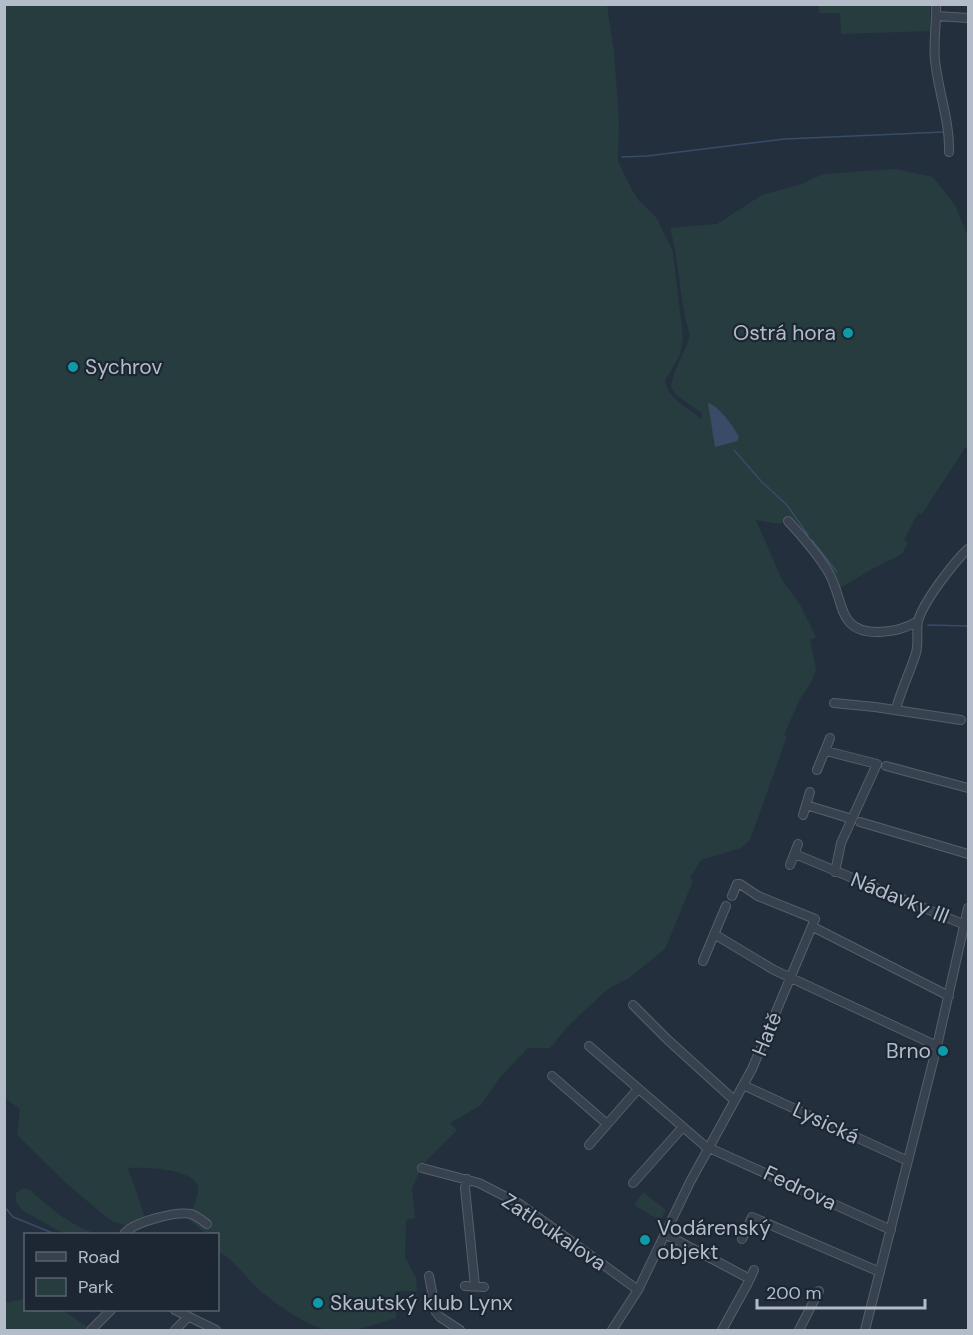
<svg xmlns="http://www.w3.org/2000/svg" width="973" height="1335" viewBox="0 0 973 1335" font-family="'DM Sans',sans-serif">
	<rect width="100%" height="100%" fill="#242f3e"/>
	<!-- green -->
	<path fill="#263c3f" d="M 5,5 L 607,5 L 614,52 L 619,121 L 618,161 L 632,190 L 639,201 L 656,217 L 673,252 L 683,338 L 680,355 L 665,381 C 669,401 688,406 701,419 L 702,413 L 676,395 L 671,386 C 673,372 684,353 689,339 C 691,333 686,323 685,316 C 679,287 678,257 670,228 L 717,224 L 762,195 L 801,184 L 823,174 L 895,169 L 933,177 L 955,205 L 968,236 L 968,449 L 965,448 L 922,514 L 918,513 L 904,540 L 908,543 L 902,554 L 874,568 L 840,588 L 828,565 L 791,519 L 778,524 L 756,520 L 782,580 L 799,603 L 816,637 L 810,640 L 816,670 L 812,681 L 800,699 L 784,735 L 787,736 L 750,840 L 741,848 L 701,860 L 690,878 L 693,881 L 665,949 L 629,978 L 608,989 L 570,1024 L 550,1048 L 528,1048 L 501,1076 L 481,1105 L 450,1123 L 457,1130 L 423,1164 L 412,1188 L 415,1218 L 406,1220 L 405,1257 L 416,1278 L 417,1291 L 397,1291 L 396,1318 C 374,1325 352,1333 329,1330 C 310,1329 268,1299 254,1285 C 240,1270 235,1262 218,1251 L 218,1234 L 207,1234 L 189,1220 C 191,1213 199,1195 198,1188 C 196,1168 142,1167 128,1168 L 145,1217 L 129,1227 L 110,1220 L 67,1184 L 17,1135 L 20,1109 L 5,1098 Z
		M 819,5 L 930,5 L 931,31 L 841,34 L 840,13 L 819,13 Z
		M 24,1188 L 30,1190 C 50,1208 72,1227 98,1234 L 65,1234 L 23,1211 L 16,1201 L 16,1193 Z
		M 643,1192 L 666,1210 L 660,1221 L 634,1205 Z
		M 25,1299 L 26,1310 L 62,1310 L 92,1330 L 5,1330 L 4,1303 Z"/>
	<!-- water -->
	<path fill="#394c67" d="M 708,403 C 718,405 734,427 739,437 L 737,441 L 715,447 Z"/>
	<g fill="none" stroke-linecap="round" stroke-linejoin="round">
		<!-- stream -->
		<path stroke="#394c67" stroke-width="1.5" d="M 622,157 L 647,156 L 785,139 L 944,132
			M 734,450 L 762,482 L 787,505 L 808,535
			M 812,540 L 837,572
			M 928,625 L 968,626
			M 4,1206 L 13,1217 L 55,1234"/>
		<!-- minor casing -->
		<g stroke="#565f6c" stroke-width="10">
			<path id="minor" d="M 936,4 C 937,23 933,41 935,60 C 938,91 950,121 949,152
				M 937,16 L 968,18
				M 788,521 C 801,535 815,551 826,568 C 846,598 834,633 879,632 C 894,631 905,629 918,621
				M 834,703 L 875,707 L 961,720
				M 896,709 C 901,690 910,672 916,653 C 919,642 916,631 918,621 C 923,602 954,562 968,549
				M 826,751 L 877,764 L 841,843 L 835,872
				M 886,766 L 968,788
				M 817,770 L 830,738
				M 806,805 L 852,819
				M 803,815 L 810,792
				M 860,822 L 968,854
				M 795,854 L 965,925
				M 790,865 L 798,844
				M 813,927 L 949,996
				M 714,934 L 774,970 L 937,1046
				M 703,961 L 726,906
				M 633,1005 L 668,1040 L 734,1100
				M 589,1046 L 705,1146 L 891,1230
				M 552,1076 L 607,1124
				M 743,1085 L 908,1161
				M 589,1145 L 638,1089
				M 422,1168 L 479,1183 L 520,1204 L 638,1290
				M 467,1179 L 465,1188 L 475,1286
				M 633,1183 L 682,1128
				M 124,1234 C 133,1222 176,1211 191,1214 C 197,1216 202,1220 207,1224
				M 665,1234 L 750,1279 L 754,1270
				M 742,1239 L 752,1217 L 880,1272
				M 429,1276 L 436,1312 L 440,1317 L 460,1330
				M 465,1286 L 484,1287
				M 175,1310 L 216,1330
				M 91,1330 L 111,1310
				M 175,1330 L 188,1317
				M 612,1330 L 638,1290 L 690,1182 L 752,1069 L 815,919 L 758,896 L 740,884 L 737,884 L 732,896
				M 722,1330 L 748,1283
				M 799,1330 L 819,1291
				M 865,1330 L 937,1046 L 968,908"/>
		</g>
		<!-- minor -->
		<use href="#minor" stroke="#38414e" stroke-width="8"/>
	</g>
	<!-- markers -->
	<g fill="#0f9aa8" stroke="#1d2633" stroke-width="2">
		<circle cx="848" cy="333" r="6"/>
		<circle cx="73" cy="367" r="6"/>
		<circle cx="943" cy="1051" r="6"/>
		<circle cx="645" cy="1240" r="6"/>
		<circle cx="318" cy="1303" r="6"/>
	</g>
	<g text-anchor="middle" stroke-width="4.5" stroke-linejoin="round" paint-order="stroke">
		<!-- poi labels -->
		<g font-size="21" fill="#b4bcc9" stroke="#1d2633" text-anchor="start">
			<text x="836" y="340" text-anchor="end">Ostrá hora</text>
			<text x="85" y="374">Sychrov</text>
			<text x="931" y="1058" text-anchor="end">Brno</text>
			<text x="657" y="1235">Vodárenský<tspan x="657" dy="24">objekt</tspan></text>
			<text x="330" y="1310">Skautský klub Lynx</text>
		</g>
		<!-- street labels -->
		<g font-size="21" fill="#b4bcc9" stroke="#1d2633">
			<text transform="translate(900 898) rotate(22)" y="7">Nádavky III</text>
			<text transform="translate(767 1034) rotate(-68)" y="7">Hatě</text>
			<text transform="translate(826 1123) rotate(25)" y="7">Lysická</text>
			<text transform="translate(800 1188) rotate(25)" y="7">Fedrova</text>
			<text transform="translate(554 1232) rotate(34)" y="7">Zatloukalova</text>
		</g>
	</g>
	<!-- border -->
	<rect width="973" height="1335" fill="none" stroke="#b4bcc9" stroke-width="12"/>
	<!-- legend -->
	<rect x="24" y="1233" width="195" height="78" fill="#1d2633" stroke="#59626f" stroke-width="1.5"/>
	<rect x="36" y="1252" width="30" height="9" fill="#38414e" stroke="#59626f" stroke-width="1.5"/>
	<text x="78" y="1263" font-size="18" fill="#b4bcc9">Road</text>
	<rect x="36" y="1278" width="30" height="18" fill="#263c3f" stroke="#59626f" stroke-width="1.5"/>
	<text x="78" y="1293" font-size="18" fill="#b4bcc9">Park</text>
	<!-- scale -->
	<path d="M757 1299v9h168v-9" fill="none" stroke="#b4bcc9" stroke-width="3"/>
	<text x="766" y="1299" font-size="18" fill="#b4bcc9" stroke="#1d2633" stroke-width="4.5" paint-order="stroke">200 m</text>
</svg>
